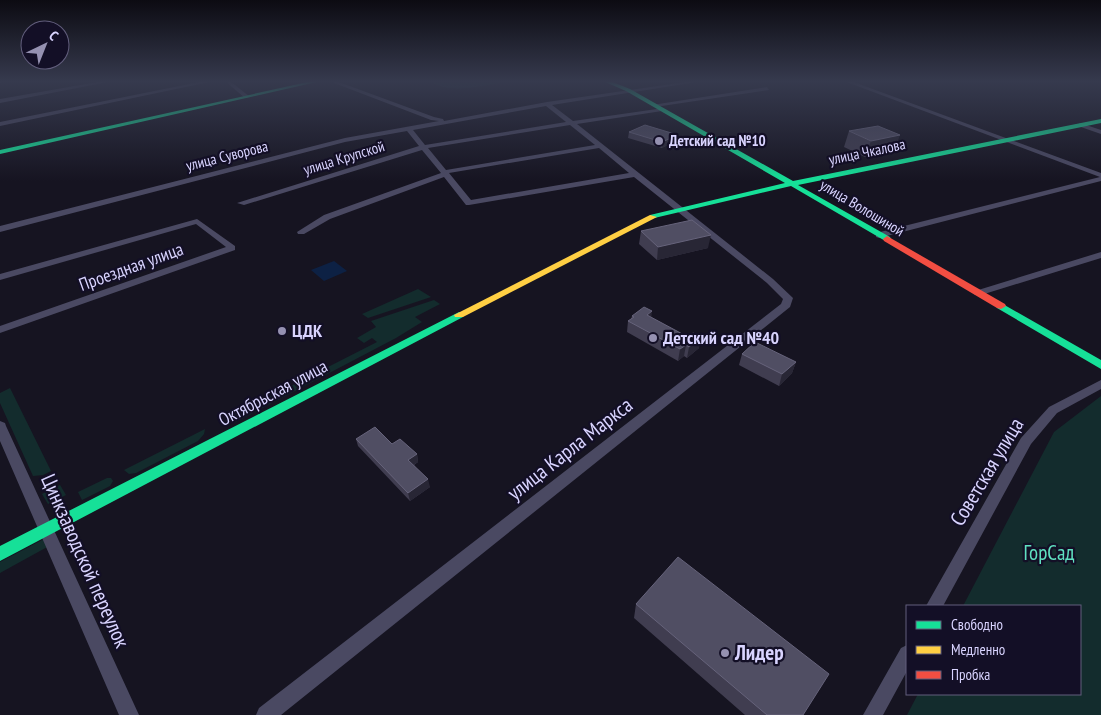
<svg xmlns="http://www.w3.org/2000/svg" width="1101" height="715" viewBox="0 0 1101 715" font-family="'PT Sans Narrow',sans-serif">
	<rect width="100%" height="100%" fill="#161421"/>
	<!-- green -->
	<path fill="#132c2d" d="M 432,81 L 510,81 C 492,84 446,96 432,81 Z
		M 418,289 L 431,297 L 368,318 L 362,314 Z
		M 434,300 L 440,304 L 415,317 L 422,322 L 396,338 L 234,423 L 231,420 L 234,415 L 377,342 L 372,338 L 364,343 L 357,338 L 376,327 L 371,321 Z
		M 10,388 L 51,471 L 43,475 L 33,476 L 0,403 L 0,393 Z
		M 1101,396 L 1101,715 L 907,715 L 918,694 L 1080,694 L 1080,606 L 963,606 L 1054,432 Z
		M 205,429 L 204,434 L 198,441 L 136,473 L 129,474 L 124,470 Z
		M 107,478 L 111,478 L 113,481 L 110,486 L 82,500 L 78,492 Z
		M 60,485 L 66,495 L 48,504 L 42,494 Z
		M 46,538 L 49,546 L 0,573 L 0,562 Z"/>
	<!-- water -->
	<path fill="#0d2144" d="M 334,261 L 347,271 L 324,281 L 311,270 Z"/>
	<g fill="none" stroke-linecap="round" stroke-linejoin="round">
		<!-- street -->
		<path fill="#4a4962" fill-rule="evenodd" d="M 0,81 L 5,81 L 0,83 Z
			M 103,81 L 113,81 L 0,103 L 0,99 Z
			M 204,81 L 214,81 L 0,126 L 0,122 Z
			M 225,81 L 230,81 L 250,97 L 245,98 Z
			M 329,81 L 336,81 L 434,117 L 443,119 L 444,121 L 547,102 L 692,81 L 703,81 L 552,105 L 573,121 L 664,108 L 662,111 L 577,124 L 773,279 L 793,298 L 790,307 L 281,715 L 256,715 L 259,708 L 781,304 L 783,299 L 767,283 L 634,177 L 469,205 L 466,205 L 444,177 L 330,219 L 304,234 L 298,234 L 297,232 L 324,215 L 441,173 L 422,150 L 244,205 L 237,203 L 419,146 L 407,131 L 345,142 L 0,232 L 0,226 L 345,138 L 439,121 L 431,120 ZM 546,106 L 566,122 L 425,145 L 413,130 ZM 570,125 L 595,145 L 446,170 L 428,148 ZM 599,148 L 629,173 L 471,200 L 449,173 Z
			M 844,81 L 851,81 L 1101,173 L 1101,181 L 879,238 L 876,237 L 876,233 L 1100,177 Z
			M 767,87 L 769,90 L 655,107 L 652,105 Z
			M 1080,123 L 1101,130 L 1101,134 L 1078,126 L 1077,125 Z
			M 197,219 L 235,246 L 235,250 L 0,333 L 0,326 L 226,247 L 196,224 L 0,280 L 0,274 Z
			M 1101,252 L 1101,258 L 981,295 L 975,295 L 973,293 L 975,291 Z
			M 1101,380 L 1101,389 L 1057,413 L 1031,444 L 943,606 L 926,606 L 1021,438 L 1049,407 Z
			M 0,421 L 5,423 L 6,426 L 139,715 L 119,715 L 0,441 Z
			M 907,645 L 907,671 L 883,715 L 863,715 L 901,648 Z"/>
		<!-- fast -->
		<path fill="#16e098" fill-rule="evenodd" d="M 312,81 L 321,81 L 0,154 L 0,150 Z
			M 603,81 L 610,81 L 630,89 L 793,181 L 1101,119 L 1101,123 L 798,185 L 890,237 L 891,239 L 887,242 L 791,186 L 650,219 L 650,215 L 785,183 L 626,91 Z
			M 1001,303 L 1101,360 L 1101,369 L 997,308 L 996,306 L 997,304 Z
			M 459,312 L 463,313 L 464,315 L 463,317 L 0,561 L 0,546 Z"/>
		<!-- slow -->
		<path fill="#ffcf43" fill-rule="evenodd" d="M 650,215 L 657,217 L 463,317 L 455,317 L 454,315 Z"/>
		<!-- jam -->
		<path fill="#f24e42" fill-rule="evenodd" d="M 887,236 L 1005,304 L 1006,306 L 1001,309 L 997,308 L 884,241 L 883,239 Z"/>
	</g>
	<!-- wall -->
	<path fill="#403d50" d="M 849,131 L 894,152 L 865,157 L 844,147 Z
		M 629,132 L 677,140 L 662,148 L 628,138 Z
		M 641,231 L 708,248 L 657,260 L 639,244 Z
		M 632,316 L 651,317 L 699,348 L 687,358 L 684,356 L 678,361 L 627,332 L 628,321 L 631,319 Z
		M 742,354 L 796,362 L 792,373 L 779,386 L 739,365 Z
		M 356,439 L 392,444 L 417,454 L 418,462 L 414,465 L 430,487 L 410,501 L 358,446 Z
		M 636,604 L 803,715 L 745,715 L 634,618 Z"/>
	<!-- shaded-wall -->
	<path fill="#282635" d="M 678,135 L 677,140 L 662,148 L 662,142 Z
		M 900,135 L 894,152 L 865,157 L 871,141 Z
		M 711,235 L 708,248 L 657,260 L 658,247 Z
		M 652,311 L 651,322 L 647,315 Z
		M 701,337 L 699,348 L 687,358 L 689,347 Z
		M 686,345 L 684,356 L 678,361 L 680,349 Z
		M 796,362 L 792,373 L 779,386 L 782,374 Z
		M 417,454 L 418,462 L 410,467 L 408,460 Z
		M 428,479 L 430,487 L 410,501 L 408,493 Z"/>
	<!-- building -->
	<path fill="#504e63" stroke="#66637b" d="M 645,125 L 678,135 L 662,142 L 629,132 Z
		M 878,126 L 900,135 L 871,141 L 849,131 Z
		M 692,220 L 711,235 L 658,247 L 641,231 Z
		M 644,307 L 652,311 L 647,315 L 688,337 L 693,333 L 701,337 L 689,347 L 686,345 L 680,349 L 628,321 L 634,317 L 632,316 Z
		M 755,342 L 796,362 L 782,374 L 742,354 Z
		M 375,427 L 392,444 L 400,439 L 417,454 L 408,460 L 428,479 L 408,493 L 356,439 Z
		M 678,557 L 829,674 L 803,715 L 767,715 L 636,604 Z"/>
	<!-- sky -->
	<linearGradient id="sky" x2="0" y2="1"><stop stop-color="#0c0b12"/><stop offset="0.45" stop-color="#363a4e"/><stop offset="1" stop-color="#363a4e" stop-opacity="0"/></linearGradient>
	<rect width="1101" height="181" fill="url(#sky)"/>
	<!-- markers -->
	<g fill="#9591b1" stroke="#130f26" stroke-width="2">
		<circle cx="659" cy="141" r="5"/>
		<circle cx="282" cy="331" r="5"/>
		<circle cx="653" cy="338" r="5"/>
		<circle cx="725" cy="653" r="5"/>
	</g>
	<g text-anchor="middle" stroke-width="4.5" stroke-linejoin="round" paint-order="stroke">
		<!-- far-poi labels -->
		<g font-size="15" font-weight="bold" fill="#d9d4ff" stroke="#130f26" text-anchor="start">
			<text x="669" y="146">Детский сад №10</text>
		</g>
		<!-- far-street labels -->
		<g font-size="15" fill="#d9d4ff" stroke="#130f26">
			<text transform="translate(867 152) rotate(-12)" y="5">улица Чкалова</text>
			<text transform="translate(227 156) rotate(-14)" y="5">улица Суворова</text>
			<text transform="translate(344 158) rotate(-17)" y="5">улица Крупской</text>
			<text transform="translate(862 208) rotate(31)" y="5">улица Волошиной</text>
		</g>
		<!-- street labels -->
		<g font-size="18" fill="#d9d4ff" stroke="#130f26">
			<text transform="translate(131 267) rotate(-20)" y="6">Проездная улица</text>
			<text transform="translate(273 393) rotate(-28)" y="6">Октябрьская улица</text>
		</g>
		<!-- poi labels -->
		<g font-size="18" font-weight="bold" fill="#d9d4ff" stroke="#130f26" text-anchor="start">
			<text x="292" y="337">ЦДК</text>
			<text x="663" y="344">Детский сад №40</text>
		</g>
		<!-- near-street labels -->
		<g font-size="21" fill="#d9d4ff" stroke="#130f26">
			<text transform="translate(570 449) rotate(-38)" y="7">улица Карла Маркса</text>
			<text transform="translate(987 472) rotate(-59)" y="7">Советская улица</text>
			<text transform="translate(85 561) rotate(66)" y="7">Цинкзаводской переулок</text>
		</g>
		<!-- near-park labels -->
		<g font-size="21" fill="#5fe0c0" stroke="#130f26">
			<text x="1049" y="560">ГорСад</text>
		</g>
		<!-- near-poi labels -->
		<g font-size="21" font-weight="bold" fill="#d9d4ff" stroke="#130f26" text-anchor="start">
			<text x="735" y="660">Лидер</text>
		</g>
	</g>
	<!-- legend -->
	<rect x="906" y="605" width="175" height="90" fill="#130f26" stroke="#625e7d"/>
	<rect x="916" y="621" width="25" height="8" fill="#16e098" stroke="#625e7d"/>
	<text x="951" y="630" font-size="15" fill="#d9d4ff">Свободно</text>
	<rect x="916" y="646" width="25" height="8" fill="#ffcf43" stroke="#625e7d"/>
	<text x="951" y="655" font-size="15" fill="#d9d4ff">Медленно</text>
	<rect x="916" y="671" width="25" height="8" fill="#f24e42" stroke="#625e7d"/>
	<text x="951" y="680" font-size="15" fill="#d9d4ff">Пробка</text>
	<!-- north arrow -->
	<g transform="translate(45 45) rotate(43)"><circle r="24" fill="#130f26" stroke="#625e7d"/>
	<path d="M0-4L9 19L0 12L-9 19Z" fill="#9591b1"/>
	<text y="-8" font-size="14" font-weight="bold" text-anchor="middle" fill="#d9d4ff">С</text>
	</g>
</svg>
